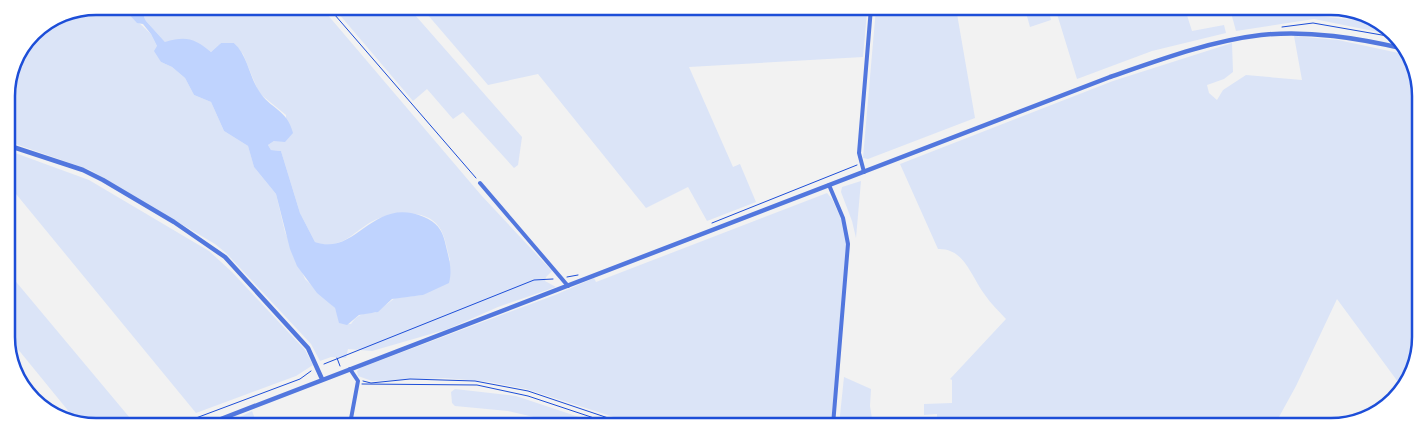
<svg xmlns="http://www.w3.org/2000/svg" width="1427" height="433" viewBox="0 0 1427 433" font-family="Roboto,sans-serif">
	<rect width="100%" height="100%" fill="#f2f2f2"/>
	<!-- green -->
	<path fill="#dbe4f7" d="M 96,6 L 103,6 L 106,10 L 126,11 L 151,34 L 157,46 L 161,62 L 172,67 L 185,78 L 194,95 L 211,102 L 224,131 L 248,146 L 254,167 L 276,194 L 285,232 L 305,279 L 335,308 L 340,323 L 351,324 C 357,315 364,312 375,313 L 395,298 L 423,295 L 450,260 C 447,250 445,235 439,227 C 426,207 388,212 371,222 C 351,234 340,251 315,242 L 300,213 L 281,151 L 271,150 L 268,145 L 274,141 L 285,141 L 286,115 L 259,93 L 243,54 L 234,43 L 221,43 L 211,52 L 203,46 L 165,42 L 146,21 L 144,17 L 148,6 L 321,7 L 481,195 L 552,271 L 546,277 L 545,281 L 556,287 L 498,307 L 448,329 L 372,351 L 348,349 L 346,358 L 331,357 L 320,361 L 311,344 L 226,253 L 215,244 L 90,170 L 7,141 L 6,90 L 33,32 L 62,13 Z
		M 333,7 L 408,7 L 522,137 L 518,165 L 514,168 L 463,112 L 453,119 L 427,89 L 413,101 Z
		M 421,7 L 816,8 L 867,12 L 863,57 L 689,67 L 733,167 L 740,164 L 756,202 L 707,221 L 688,187 L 646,208 L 538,74 L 488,85 Z
		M 876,8 L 956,8 L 975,118 L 868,159 L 863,158 Z
		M 1025,9 L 1185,9 L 1192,31 L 1224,25 L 1226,33 L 1152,51 L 1077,79 L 1057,14 L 1050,16 L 1051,20 L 1030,27 Z
		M 1230,9 L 1304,9 L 1307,15 L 1375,22 L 1389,30 L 1388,34 L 1314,19 L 1236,31 Z
		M 1294,36 L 1338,40 L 1408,55 L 1419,78 L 1418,361 L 1401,386 L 1337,299 L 1296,386 L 1274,426 L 937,426 L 937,414 L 924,415 L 924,404 L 952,403 L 952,380 L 950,379 L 1006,319 C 999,311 991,304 985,295 C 971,277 965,248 938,249 L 900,164 L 1113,81 L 1232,43 L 1233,72 L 1224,79 L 1207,85 L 1209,93 L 1217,100 L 1223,90 L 1246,75 L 1302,80 Z
		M 7,150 L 89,180 L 209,251 L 232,272 L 305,350 L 313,365 L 296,376 L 196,413 L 7,183 Z
		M 861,181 L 856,238 L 852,221 L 841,192 L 842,187 Z
		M 827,193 L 832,199 L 847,232 L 842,308 L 831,425 L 639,425 L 526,389 L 490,382 L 445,378 L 372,381 L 358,376 L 357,371 L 360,368 L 555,295 L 594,278 L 596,282 Z
		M 7,271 L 135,424 L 79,424 L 8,337 Z
		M 844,377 L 871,389 L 870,406 L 873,425 L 839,425 Z
		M 455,389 L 516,396 L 603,425 L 568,425 L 508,411 L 455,406 L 452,403 L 451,392 Z
		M 252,411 L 257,424 L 226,424 Z"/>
	<!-- water -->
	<path fill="#bfd3fe" d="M 103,6 L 148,6 L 144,17 L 146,21 L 165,42 C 186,36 194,38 211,52 L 221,43 L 234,43 C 248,56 249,76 259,91 C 270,109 287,109 293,133 L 285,142 L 274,141 L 268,145 L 271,150 L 281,151 L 300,213 L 315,242 C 357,257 372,195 424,217 C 436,222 442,229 445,242 C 448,256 453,268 449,283 L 423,295 L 392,299 L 378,312 L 359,315 L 347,325 L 339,323 L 335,308 L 317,293 L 297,266 L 290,249 L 276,194 L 254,167 L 248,146 L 224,131 L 211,102 L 194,95 L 185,78 L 172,67 L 161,62 L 154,51 L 157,46 L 151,34 L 143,24 L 137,23 L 126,11 L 105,10 Z"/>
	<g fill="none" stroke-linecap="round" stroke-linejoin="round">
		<!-- path -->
		<path stroke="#1d4ed8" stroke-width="1" d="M 328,7 L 476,178
			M 1282,27 L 1313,23 L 1399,38
			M 712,223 L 857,165
			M 567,277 L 578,275
			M 337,358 L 340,366
			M 324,364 L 534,280 L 553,279
			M 363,381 L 371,383 L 410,379 L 475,381 L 528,391 L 629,425
			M 362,384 L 477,385 L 528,396 L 615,425
			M 180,424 L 300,379 L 311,371"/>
		<!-- minor -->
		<path stroke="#5277de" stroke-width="4" d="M 864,172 L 859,153 L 871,8
			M 480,183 L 568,286
			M 829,185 L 843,218 L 848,244 L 833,425
			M 350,369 L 358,381 L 350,424"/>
		<!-- tertiary -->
		<path stroke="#5277de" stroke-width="4.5" d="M 7,145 L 83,170 L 103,180 L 174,222 L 225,257 L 308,348 L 322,379
			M 208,424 L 1110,77 C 1159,60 1210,41 1261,35 C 1309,30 1358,38 1405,49"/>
	</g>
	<!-- crop -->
	<path d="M0 0H1427V433H0ZM96 15H1331A81 81 0 0 1 1412 96V337A81 81 0 0 1 1331 418H96A81 81 0 0 1 15 337V96A81 81 0 0 1 96 15Z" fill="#fff" fill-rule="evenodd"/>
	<path fill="none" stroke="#1d4ed8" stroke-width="2.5" d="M96 15H1331A81 81 0 0 1 1412 96V337A81 81 0 0 1 1331 418H96A81 81 0 0 1 15 337V96A81 81 0 0 1 96 15Z"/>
</svg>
